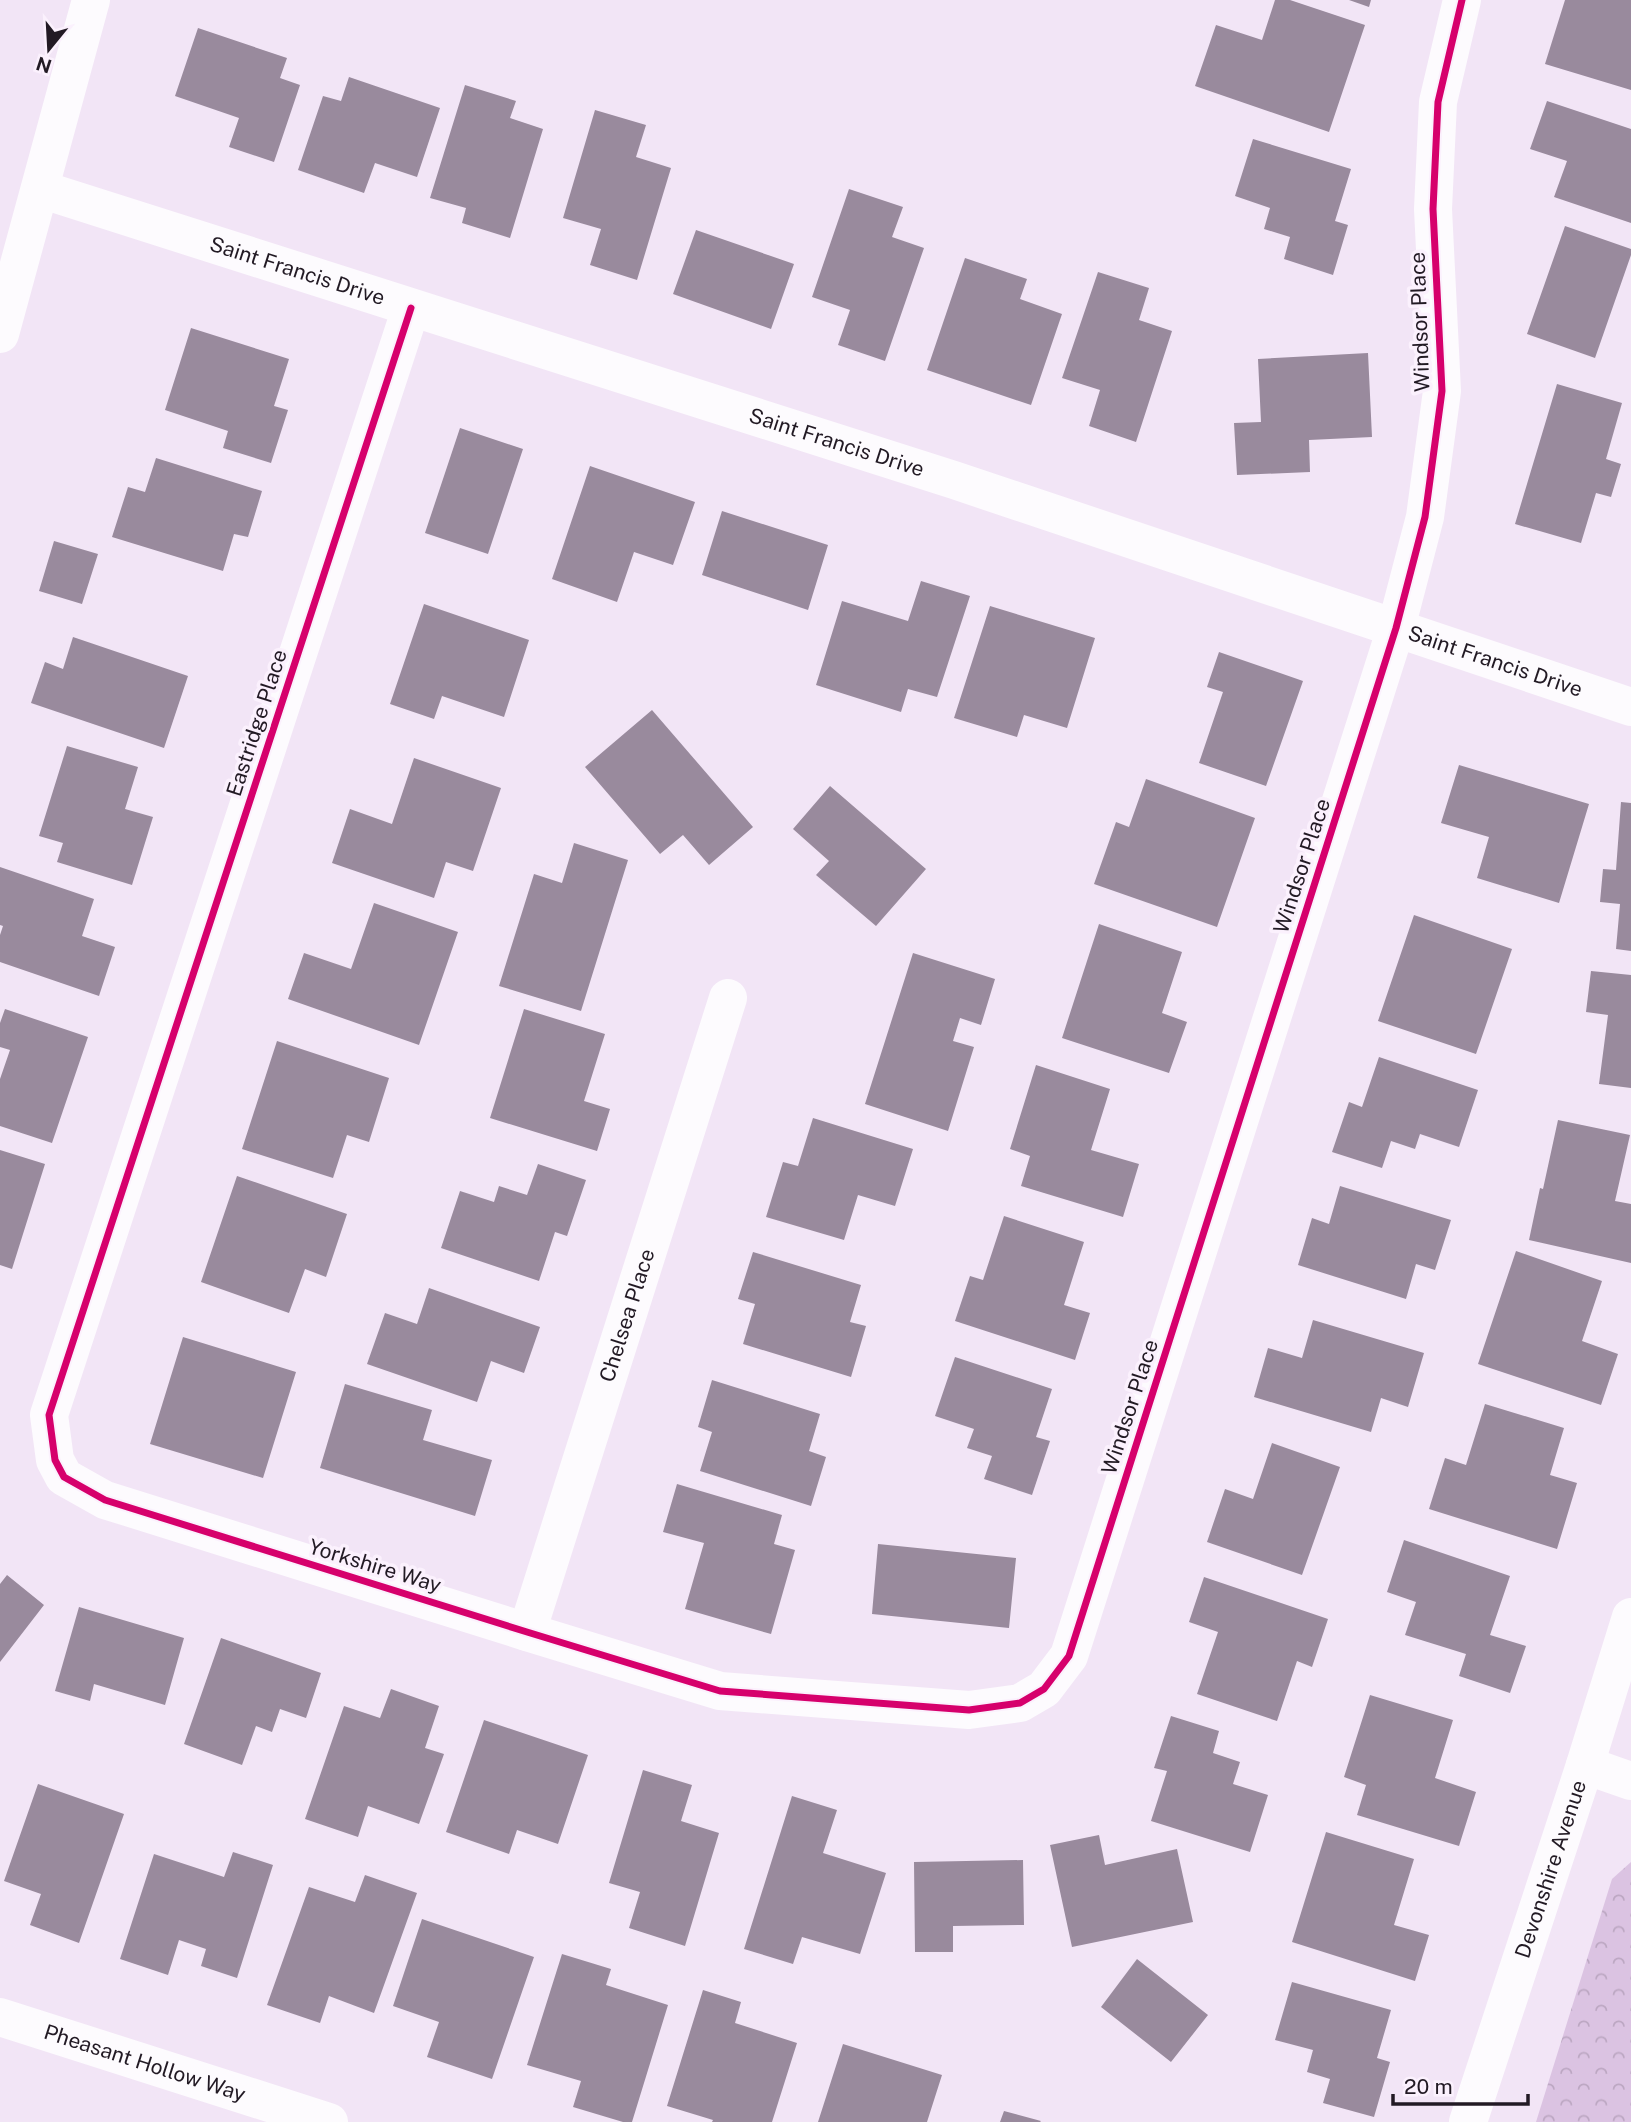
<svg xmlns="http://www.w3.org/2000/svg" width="1631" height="2122" viewBox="0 0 1631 2122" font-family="'Public Sans',sans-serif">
	<defs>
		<pattern id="park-crowns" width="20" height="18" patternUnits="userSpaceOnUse" patternTransform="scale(1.75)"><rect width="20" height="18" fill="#dbc3e2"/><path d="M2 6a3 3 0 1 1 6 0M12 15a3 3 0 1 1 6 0" fill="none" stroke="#bca7c2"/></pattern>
	</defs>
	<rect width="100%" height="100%" fill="#f2e5f6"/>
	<!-- park -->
	<path fill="url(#park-crowns)" d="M 1631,1862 L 1631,2122 L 1536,2122 L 1612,1879 Z"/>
	<!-- building -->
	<path fill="#998a9d" d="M 1275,0 L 1290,0 L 1365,25 L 1329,132 L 1195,86 L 1216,25 L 1262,40 Z
		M 1349,0 L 1371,0 L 1369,7 Z
		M 1565,0 L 1631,0 L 1631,90 L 1545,64 Z
		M 198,28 L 287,58 L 280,78 L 300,85 L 274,162 L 229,147 L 239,118 L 175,96 Z
		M 349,77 L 440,108 L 417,177 L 375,163 L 364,193 L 298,170 L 323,96 L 341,101 Z
		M 465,85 L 516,101 L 510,118 L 543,129 L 510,238 L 462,223 L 466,208 L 430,198 Z
		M 1547,101 L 1631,129 L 1631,223 L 1554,197 L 1567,161 L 1530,149 Z
		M 595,110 L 646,125 L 636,157 L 671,168 L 637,280 L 590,265 L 601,229 L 563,218 Z
		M 1253,139 L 1351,169 L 1335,221 L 1348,225 L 1333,275 L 1284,259 L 1290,237 L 1264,229 L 1270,208 L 1235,196 Z
		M 849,189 L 903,207 L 892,237 L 924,248 L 885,361 L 838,345 L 850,310 L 812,297 Z
		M 1565,226 L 1631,249 L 1631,255 L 1595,358 L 1527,334 Z
		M 696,230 L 794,264 L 771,329 L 673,294 Z
		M 965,258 L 1027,279 L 1020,299 L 1062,314 L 1031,405 L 927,370 Z
		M 1098,272 L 1149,288 L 1139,320 L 1172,331 L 1136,442 L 1089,426 L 1100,390 L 1062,378 Z
		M 191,328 L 289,359 L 274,406 L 288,410 L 271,463 L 223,448 L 228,431 L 165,410 Z
		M 1368,353 L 1372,437 L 1309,440 L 1310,472 L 1237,475 L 1234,423 L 1261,422 L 1258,359 Z
		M 1557,384 L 1622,403 L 1606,459 L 1621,464 L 1611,497 L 1596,493 L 1581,543 L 1515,524 Z
		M 460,428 L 523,449 L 488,554 L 425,533 Z
		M 156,458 L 262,491 L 248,537 L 234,534 L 223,571 L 112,537 L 128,487 L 145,492 Z
		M 590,466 L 695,502 L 673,565 L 634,552 L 617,602 L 552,579 Z
		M 722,511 L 828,545 L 808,610 L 702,575 Z
		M 54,541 L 98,554 L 82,604 L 39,591 Z
		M 921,581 L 970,596 L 937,697 L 908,689 L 901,712 L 816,685 L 842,601 L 908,621 Z
		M 424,604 L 529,640 L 504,717 L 442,696 L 434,719 L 390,704 Z
		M 990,606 L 1095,638 L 1067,728 L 1024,715 L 1017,737 L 954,718 Z
		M 73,637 L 188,676 L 164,748 L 31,703 L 45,662 L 63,669 Z
		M 1219,652 L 1303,681 L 1266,786 L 1199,763 L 1223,692 L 1207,687 Z
		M 652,710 L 753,827 L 709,865 L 683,835 L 660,854 L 585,767 Z
		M 67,746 L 138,767 L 125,809 L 153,817 L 132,885 L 57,862 L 63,843 L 39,836 Z
		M 414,758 L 501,788 L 473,871 L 446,862 L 434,898 L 332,863 L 350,809 L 392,824 Z
		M 1459,765 L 1589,804 L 1559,903 L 1477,878 L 1489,837 L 1441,823 Z
		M 1146,779 L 1255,818 L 1217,927 L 1094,884 L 1116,822 L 1129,827 Z
		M 830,786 L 926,869 L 876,926 L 816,875 L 829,861 L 793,829 Z
		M 1621,802 L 1631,803 L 1631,951 L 1616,949 L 1620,904 L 1600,902 L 1603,869 L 1616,870 Z
		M 574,843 L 628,860 L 581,1011 L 499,986 L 534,874 L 562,883 Z
		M 0,867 L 94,899 L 82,936 L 115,947 L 99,996 L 0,962 L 0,935 L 3,926 L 0,925 Z
		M 374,903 L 458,932 L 419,1045 L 288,999 L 304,953 L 351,969 Z
		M 1414,915 L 1512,949 L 1476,1054 L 1378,1021 Z
		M 1099,924 L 1182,952 L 1162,1013 L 1187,1022 L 1169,1073 L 1062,1038 Z
		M 913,953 L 995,979 L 981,1025 L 960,1018 L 953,1041 L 974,1047 L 948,1131 L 865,1104 Z
		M 1591,971 L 1631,975 L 1631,1088 L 1599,1084 L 1608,1015 L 1586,1012 Z
		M 5,1009 L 88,1037 L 52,1143 L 0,1126 L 0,1079 L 10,1050 L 0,1047 L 0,1023 Z
		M 524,1009 L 605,1034 L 584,1101 L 610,1109 L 597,1151 L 490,1118 Z
		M 277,1041 L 389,1078 L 369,1142 L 347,1135 L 333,1178 L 242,1149 Z
		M 1379,1057 L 1478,1090 L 1459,1147 L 1420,1134 L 1415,1149 L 1391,1141 L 1382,1168 L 1332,1152 L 1349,1102 L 1362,1107 Z
		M 1036,1065 L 1110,1089 L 1091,1150 L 1139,1164 L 1123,1217 L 1021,1186 L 1030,1156 L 1010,1149 Z
		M 813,1118 L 913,1149 L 895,1206 L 858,1195 L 844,1240 L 766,1217 L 783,1162 L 798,1166 Z
		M 1558,1120 L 1630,1135 L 1615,1201 L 1631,1204 L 1631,1263 L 1529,1240 L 1540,1188 L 1543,1189 Z
		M 0,1150 L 45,1164 L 12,1269 L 0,1265 Z
		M 538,1164 L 586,1180 L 567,1236 L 555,1232 L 539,1281 L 441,1248 L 460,1191 L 494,1202 L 499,1186 L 527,1195 Z
		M 237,1176 L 347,1214 L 326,1277 L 305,1269 L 289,1313 L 201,1282 Z
		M 1340,1186 L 1451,1220 L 1435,1270 L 1416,1264 L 1406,1299 L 1298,1265 L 1312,1218 L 1329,1224 Z
		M 1004,1216 L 1084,1242 L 1064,1305 L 1090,1313 L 1075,1360 L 955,1321 L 970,1276 L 983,1280 Z
		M 1516,1251 L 1602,1281 L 1582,1341 L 1618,1354 L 1601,1405 L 1478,1364 Z
		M 753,1252 L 861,1285 L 850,1322 L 866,1326 L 851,1377 L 743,1344 L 755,1304 L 738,1299 Z
		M 429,1288 L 540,1327 L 524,1373 L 491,1361 L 477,1402 L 367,1364 L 385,1313 L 417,1324 Z
		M 1313,1320 L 1424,1353 L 1408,1407 L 1381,1398 L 1371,1432 L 1254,1397 L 1268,1348 L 1302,1358 Z
		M 183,1337 L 296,1372 L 263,1478 L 150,1444 Z
		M 955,1357 L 1052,1389 L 1036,1437 L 1050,1441 L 1032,1495 L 984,1479 L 992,1456 L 967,1448 L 974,1429 L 935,1416 Z
		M 712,1380 L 820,1414 L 809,1451 L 826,1457 L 811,1506 L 700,1471 L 712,1432 L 698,1427 Z
		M 345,1384 L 432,1410 L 423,1440 L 492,1460 L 475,1516 L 320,1468 Z
		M 1485,1404 L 1564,1428 L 1550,1475 L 1577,1483 L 1557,1549 L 1429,1509 L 1445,1458 L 1466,1465 Z
		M 1272,1443 L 1340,1467 L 1302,1575 L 1207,1542 L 1225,1489 L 1253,1499 Z
		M 677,1484 L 782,1515 L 774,1544 L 795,1550 L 771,1634 L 685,1609 L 704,1543 L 663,1532 Z
		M 1404,1540 L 1510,1576 L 1490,1635 L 1526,1646 L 1510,1693 L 1459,1676 L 1466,1654 L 1405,1635 L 1416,1602 L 1387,1592 Z
		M 878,1544 L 1016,1558 L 1009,1628 L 872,1614 Z
		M 7,1575 L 44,1605 L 0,1662 L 0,1584 Z
		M 1204,1577 L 1328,1619 L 1312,1667 L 1297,1661 L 1277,1721 L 1197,1694 L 1218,1632 L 1189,1622 Z
		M 79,1607 L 184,1638 L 165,1705 L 94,1684 L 90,1701 L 55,1691 Z
		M 221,1638 L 321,1673 L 306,1718 L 280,1709 L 272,1732 L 256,1726 L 242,1765 L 184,1744 Z
		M 391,1689 L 439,1706 L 425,1748 L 444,1754 L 419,1824 L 368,1806 L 358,1837 L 305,1819 L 344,1706 L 380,1718 Z
		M 1370,1695 L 1453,1720 L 1435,1778 L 1476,1792 L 1459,1846 L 1357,1815 L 1366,1785 L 1344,1777 Z
		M 1171,1716 L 1219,1731 L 1213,1753 L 1240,1762 L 1233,1784 L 1268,1795 L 1250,1852 L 1151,1821 L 1167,1771 L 1154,1768 Z
		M 484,1720 L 588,1755 L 558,1844 L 517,1830 L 509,1854 L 446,1832 Z
		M 643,1770 L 692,1785 L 681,1821 L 719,1833 L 685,1946 L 629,1928 L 640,1892 L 609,1883 Z
		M 38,1784 L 124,1814 L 79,1943 L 30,1925 L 41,1894 L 4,1881 Z
		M 792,1796 L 837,1810 L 823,1853 L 886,1873 L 860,1954 L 802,1937 L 793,1964 L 744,1949 Z
		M 1326,1832 L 1414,1859 L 1394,1925 L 1429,1935 L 1415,1981 L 1292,1942 Z
		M 1099,1835 L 1105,1865 L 1177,1849 L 1193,1922 L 1072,1947 L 1050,1845 Z
		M 233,1852 L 273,1865 L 237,1978 L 201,1966 L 206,1949 L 179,1940 L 168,1975 L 120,1959 L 154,1854 L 224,1877 Z
		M 1023,1860 L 1024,1925 L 953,1926 L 953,1952 L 915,1952 L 914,1862 Z
		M 365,1875 L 417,1893 L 374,2013 L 329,1996 L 320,2023 L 267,2005 L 309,1887 L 355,1902 Z
		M 422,1919 L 534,1957 L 492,2079 L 427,2057 L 439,2022 L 393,2006 Z
		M 562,1954 L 611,1969 L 606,1985 L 668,2005 L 632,2122 L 623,2122 L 573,2107 L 581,2081 L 527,2065 Z
		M 1137,1959 L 1208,2015 L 1171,2062 L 1101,2007 Z
		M 1292,1982 L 1391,2010 L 1377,2058 L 1390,2062 L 1374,2117 L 1323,2103 L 1330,2079 L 1307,2072 L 1313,2050 L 1275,2040 Z
		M 703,1990 L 741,2002 L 735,2023 L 797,2043 L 772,2122 L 712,2122 L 713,2120 L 667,2106 Z
		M 843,2044 L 942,2075 L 927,2122 L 818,2122 Z
		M 1004,2111 L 1041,2121 L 1040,2122 L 1000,2122 Z"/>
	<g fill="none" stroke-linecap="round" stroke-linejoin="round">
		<!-- street -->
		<g stroke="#fdfbfe" stroke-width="38">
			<path id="s1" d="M 40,189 L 954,480 L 1631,707"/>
			<path d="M 411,308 L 49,1415 L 55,1460 L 64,1477 L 105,1500 L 527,1632 L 720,1691 L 969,1710 L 1020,1703 L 1044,1689 L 1069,1656 L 1396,628 L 1425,517 L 1442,391 L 1433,209 L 1438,102 L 1462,0"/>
			<path id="s2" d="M 527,1632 L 728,998"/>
			<path d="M 1585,1765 L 1631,1781"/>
			<path id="s3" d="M 0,2017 L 329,2122"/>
			<path id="s4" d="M 1468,2122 L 1585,1765 L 1631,1617"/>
		</g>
		<!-- secondary -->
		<path stroke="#fdfbfe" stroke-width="38" d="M 0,334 L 91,0"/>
		<!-- cycleway casing -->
		<g stroke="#fbf1fd" stroke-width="11">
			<path id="cycleway" d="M 411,308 L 49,1415 L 55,1460 L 64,1477 L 105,1500 L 527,1632 L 720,1691 L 969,1710 L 1020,1703 L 1044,1689 L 1069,1656 L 1396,628 L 1425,517 L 1442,391 L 1433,209 L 1438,102 L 1462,0"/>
		</g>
		<!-- cycleway -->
		<use href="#cycleway" stroke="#d6006c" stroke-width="7"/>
	</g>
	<g text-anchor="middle" stroke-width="7" stroke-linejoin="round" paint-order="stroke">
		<!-- street labels -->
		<g font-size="21" fill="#221a24" stroke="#fbf1fd">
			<text dy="7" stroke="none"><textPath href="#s1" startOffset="270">Saint Francis Drive</textPath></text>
			<text transform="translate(1420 322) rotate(-92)" y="7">Windsor Place</text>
			<text dy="7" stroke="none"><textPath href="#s1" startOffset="836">Saint Francis Drive</textPath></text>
			<text dy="7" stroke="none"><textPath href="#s1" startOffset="1530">Saint Francis Drive</textPath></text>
			<text transform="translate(257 723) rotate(-72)" y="7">Eastridge Place</text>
			<text transform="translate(1302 866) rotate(-72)" y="7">Windsor Place</text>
			<text dy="7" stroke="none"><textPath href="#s2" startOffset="332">Chelsea Place</textPath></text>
			<text transform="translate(1130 1407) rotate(-72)" y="7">Windsor Place</text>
			<text transform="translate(375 1566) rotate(17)" y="7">Yorkshire Way</text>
			<text dy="7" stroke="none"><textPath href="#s4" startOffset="266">Devonshire Avenue</textPath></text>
			<text dy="7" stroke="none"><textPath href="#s3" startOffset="152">Pheasant Hollow Way</textPath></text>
		</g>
	</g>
	<!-- north arrow -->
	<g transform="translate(49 49) rotate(198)" stroke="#fbf1fd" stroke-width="5" paint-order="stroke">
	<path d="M0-5L12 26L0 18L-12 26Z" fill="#221a24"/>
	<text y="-10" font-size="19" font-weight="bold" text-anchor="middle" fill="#221a24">N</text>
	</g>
	<!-- scale -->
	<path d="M1393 2094v10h135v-10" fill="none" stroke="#221a24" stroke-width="3.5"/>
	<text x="1404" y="2094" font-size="21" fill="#221a24" stroke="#fbf1fd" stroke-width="5" paint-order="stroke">20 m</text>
</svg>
